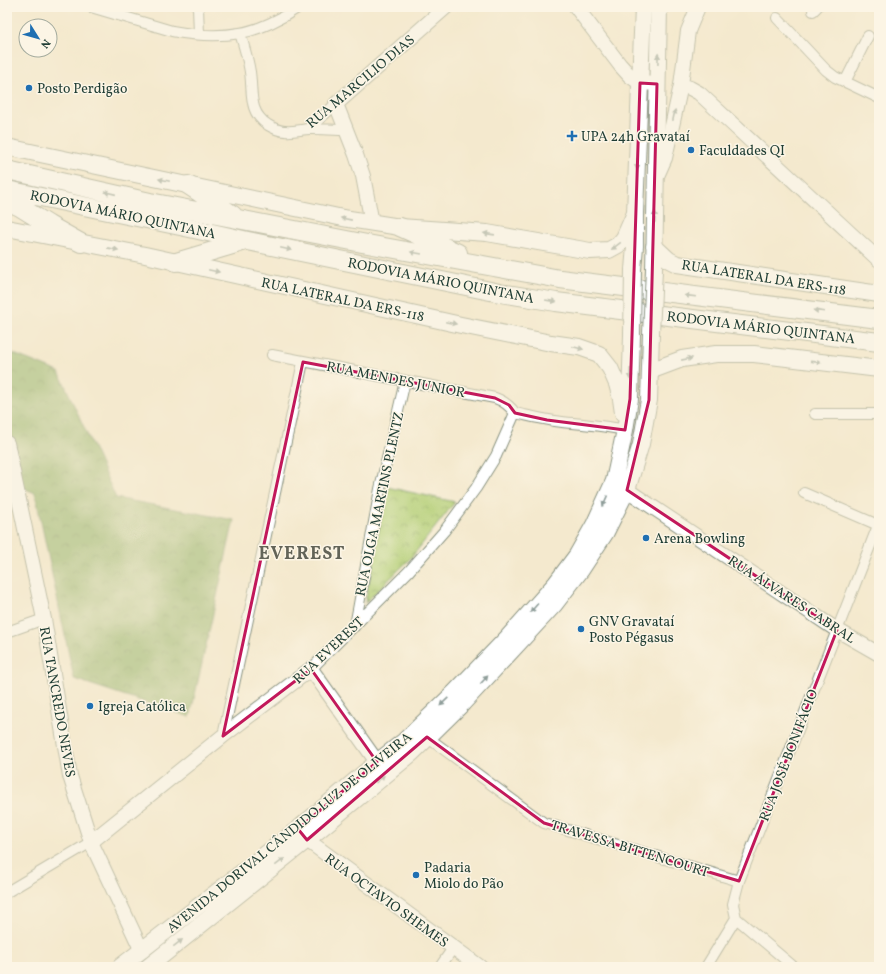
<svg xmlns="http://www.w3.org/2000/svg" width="886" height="974" viewBox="0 0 886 974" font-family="Vollkorn,serif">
	<defs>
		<pattern id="forest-crowns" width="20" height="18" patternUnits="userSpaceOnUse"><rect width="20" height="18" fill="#8db166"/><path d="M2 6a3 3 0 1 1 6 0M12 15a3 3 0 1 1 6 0" fill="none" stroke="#739155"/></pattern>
		<pattern id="park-crowns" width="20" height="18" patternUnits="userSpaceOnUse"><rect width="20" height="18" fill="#b2ce75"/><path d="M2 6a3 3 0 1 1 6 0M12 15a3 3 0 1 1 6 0" fill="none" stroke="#90a861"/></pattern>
	</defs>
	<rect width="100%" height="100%" fill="#fcf5e5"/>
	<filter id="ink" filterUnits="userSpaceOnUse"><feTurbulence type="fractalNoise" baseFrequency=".025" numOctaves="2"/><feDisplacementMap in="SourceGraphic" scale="8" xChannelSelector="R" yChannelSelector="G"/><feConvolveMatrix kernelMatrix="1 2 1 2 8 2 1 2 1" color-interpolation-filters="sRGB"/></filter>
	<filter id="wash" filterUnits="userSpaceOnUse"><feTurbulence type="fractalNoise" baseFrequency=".012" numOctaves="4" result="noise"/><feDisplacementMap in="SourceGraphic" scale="16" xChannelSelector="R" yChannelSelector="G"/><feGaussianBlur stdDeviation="0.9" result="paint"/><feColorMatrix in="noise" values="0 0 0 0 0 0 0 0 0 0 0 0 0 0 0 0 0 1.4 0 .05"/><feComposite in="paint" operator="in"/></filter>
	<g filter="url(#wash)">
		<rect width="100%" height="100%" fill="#f4e9ce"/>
		<!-- forest -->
		<path fill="url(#forest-crowns)" stroke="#56774d" d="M 7,351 L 59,372 L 116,498 L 234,520 L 190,717 L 74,679 L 35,493 L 7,481 Z"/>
		<!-- park -->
		<path fill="url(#park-crowns)" stroke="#688654" d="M 387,487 L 455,502 L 411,558 L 365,603 Z"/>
	</g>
	<g filter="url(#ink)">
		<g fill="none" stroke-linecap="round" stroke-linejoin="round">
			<!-- street casing -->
			<g stroke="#8a9381" stroke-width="12">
				<path id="street" d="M 91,7 L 172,31 C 193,35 218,37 240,33 C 259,30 283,18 299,7
					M 198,7 L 199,34
					M 813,11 L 817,7
					M 777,18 L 826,70 L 835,77 L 879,98
					M 240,33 C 244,46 248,59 250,72 C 253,93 248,112 268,125 C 273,128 279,131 285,131 C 294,132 302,129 310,129 C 322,129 335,130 347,130
					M 845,82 L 868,36
					M 308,129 L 336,104
					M 272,355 L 495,398 C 504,401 509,405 515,413
					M 515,413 C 534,417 553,422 573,423 C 591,425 607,426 625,430
					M 815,414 L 879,414
					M 804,493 L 878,525
					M 355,626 L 380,489 L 405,381
					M 7,632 L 44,619
					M 311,669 L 409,571 L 445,530 L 476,488 L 496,456 L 515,413
					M 223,736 L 303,362
					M 427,737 L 544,823 L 739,881
					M 7,892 L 91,842
					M 440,967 L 453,948
					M 706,967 L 736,918
					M 794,967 L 736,918 L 733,904 L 739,881 L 879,523"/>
			</g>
			<!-- secondary casing -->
			<g stroke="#8a9381" stroke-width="16">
				<path id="secondary" d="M 576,7 L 620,65 L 630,76 L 640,83 L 657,84
					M 681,85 L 690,88 L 699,93 L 879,260
					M 657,176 L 665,158 L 681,85 L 688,31 L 698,7
					M 372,223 L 363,176 L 356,155 L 336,104 L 446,7
					M 7,443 L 44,619 L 70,776 L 91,842 L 142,951
					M 627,490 L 837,630 L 879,654
					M 300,831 L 307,840 L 480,967
					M 91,842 L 223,736 L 311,669 L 377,762"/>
			</g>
			<!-- primary casing -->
			<g stroke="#8a9381" stroke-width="18">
				<path id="primary" d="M 7,147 L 343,218 L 400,227 L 487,233 L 590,251 L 609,250 L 618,245 L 624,238 L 635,213
					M 7,228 L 145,255 L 461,325 L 551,343 L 579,347 L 599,354 L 610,368 L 617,384 L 621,399 L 623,413
					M 654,246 L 669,260 L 677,264 L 879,294
					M 633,270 L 635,246 L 635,213 L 643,7
					M 654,270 L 659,7
					M 650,371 L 682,359 L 716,354 L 754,354 L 879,369
					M 120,967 L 298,829 L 377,762 L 404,741 L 454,693 L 507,638 L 556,583 L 577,555 L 594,525 L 614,481 L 625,430 L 630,399 L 632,335
					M 148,967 L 307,840 L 412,753 L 463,703 L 554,605 L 581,570 L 606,532 L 627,490 L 641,444 L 649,400 L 651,333"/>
			</g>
			<!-- highway casing -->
			<g stroke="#8a9381" stroke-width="20">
				<path id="highway" d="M 7,170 L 150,202 L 362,243 L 560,279 L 879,319
					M 188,185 L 233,215
					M 7,190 L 185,227 L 248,241 L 500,293 L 556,302 L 757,327 L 879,342
					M 7,201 L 20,207 L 49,225 L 81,243
					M 400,227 L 458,253
					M 176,262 L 246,241"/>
			</g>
			<!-- street -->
			<use href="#street" stroke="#fff" stroke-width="10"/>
			<!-- secondary -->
			<use href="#secondary" stroke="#fff" stroke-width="14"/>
			<!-- primary -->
			<use href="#primary" stroke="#fff" stroke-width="16"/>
			<!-- highway -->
			<use href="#highway" stroke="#fff" stroke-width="18"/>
			<!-- primary-bridge casing -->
			<g stroke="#8a9381" stroke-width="18" stroke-linecap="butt">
				<path id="primary-bridge" d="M 651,333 L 654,270
					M 632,335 L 633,270"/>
			</g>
			<!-- primary-bridge -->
			<use href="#primary-bridge" stroke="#fff" stroke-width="16"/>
		</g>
		<!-- one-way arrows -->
		<defs><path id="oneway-solid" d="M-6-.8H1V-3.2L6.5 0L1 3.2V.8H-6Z"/></defs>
		<g fill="#8f9e9a">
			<use href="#oneway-solid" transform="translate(658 59) rotate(-89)"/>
			<use href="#oneway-solid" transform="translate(674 115) rotate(-78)"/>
			<use href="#oneway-solid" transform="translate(637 164) rotate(92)"/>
			<use href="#oneway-solid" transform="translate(164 180) rotate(-168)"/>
			<use href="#oneway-solid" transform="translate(110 193) rotate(-167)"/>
			<use href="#oneway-solid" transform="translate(655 217) rotate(-89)"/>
			<use href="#oneway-solid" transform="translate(346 219) rotate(-169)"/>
			<use href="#oneway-solid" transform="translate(489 234) rotate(-172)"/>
			<use href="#oneway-solid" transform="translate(616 246) rotate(143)"/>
			<use href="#oneway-solid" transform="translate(113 249) rotate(11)"/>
			<use href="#oneway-solid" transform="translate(286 249) rotate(12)"/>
			<use href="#oneway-solid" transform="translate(416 253) rotate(-170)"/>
			<use href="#oneway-solid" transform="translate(214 271) rotate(12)"/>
			<use href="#oneway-solid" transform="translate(690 296) rotate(-173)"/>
			<use href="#oneway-solid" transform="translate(551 301) rotate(9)"/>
			<use href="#oneway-solid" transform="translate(819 311) rotate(-173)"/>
			<use href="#oneway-solid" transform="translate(451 323) rotate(12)"/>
			<use href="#oneway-solid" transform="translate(578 348) rotate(14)"/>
			<use href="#oneway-solid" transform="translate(687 359) rotate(-11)"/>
			<use href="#oneway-solid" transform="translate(816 362) rotate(7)"/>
			<use href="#oneway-solid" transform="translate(630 374) rotate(92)"/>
			<use href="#oneway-solid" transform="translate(605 501) rotate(114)"/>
			<use href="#oneway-solid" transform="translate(534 608) rotate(131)"/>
			<use href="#oneway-solid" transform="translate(484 680) rotate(-47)"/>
			<use href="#oneway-solid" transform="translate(444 702) rotate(136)"/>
			<use href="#oneway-solid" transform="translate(380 779) rotate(-40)"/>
			<use href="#oneway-solid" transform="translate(280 862) rotate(-38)"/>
			<use href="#oneway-solid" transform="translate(178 943) rotate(-38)"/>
		</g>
	</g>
	<!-- marked area -->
	<path d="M0 0H886V974H0ZM 640,83 L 657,84 L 649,400 L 627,490 L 837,630 L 739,881 L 544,823 L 427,737 L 307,840 L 298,829 L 377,762 L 311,669 L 223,736 L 303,362 L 495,398 L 509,405 L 515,413 L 547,420 L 625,430 L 630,399 Z" fill="#f4e9ce" fill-opacity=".55" fill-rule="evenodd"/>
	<path fill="none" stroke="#c2185b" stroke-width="3" stroke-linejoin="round" d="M 640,83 L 657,84 L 649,400 L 627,490 L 837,630 L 739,881 L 544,823 L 427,737 L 307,840 L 298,829 L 377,762 L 311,669 L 223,736 L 303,362 L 495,398 L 509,405 L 515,413 L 547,420 L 625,430 L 630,399 Z"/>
	<!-- markers -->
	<g fill="#1f6fb2" stroke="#fcf5e5" stroke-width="1.5">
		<circle cx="29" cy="88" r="4"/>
		<path d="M570 130h4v4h4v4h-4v4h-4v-4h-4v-4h4z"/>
		<circle cx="691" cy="150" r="4"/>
		<circle cx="646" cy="538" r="4"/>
		<circle cx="581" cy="629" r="4"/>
		<circle cx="90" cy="706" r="4"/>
		<circle cx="416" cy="875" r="4"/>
	</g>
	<g text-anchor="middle" stroke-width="3" stroke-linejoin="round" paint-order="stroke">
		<!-- street labels -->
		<g font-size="14" fill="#1f3d34" stroke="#fcf5e5">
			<text transform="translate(360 81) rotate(-40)" y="5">RUA MARCILIO DIAS</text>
			<text transform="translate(123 214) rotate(12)" y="5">RODOVIA MÁRIO QUINTANA</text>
			<text transform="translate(764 277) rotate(9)" y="5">RUA LATERAL DA ERS-118</text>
			<text transform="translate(441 280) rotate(11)" y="5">RODOVIA MÁRIO QUINTANA</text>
			<text transform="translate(343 299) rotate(12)" y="5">RUA LATERAL DA ERS-118</text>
			<text transform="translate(761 327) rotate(7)" y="5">RODOVIA MÁRIO QUINTANA</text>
			<text transform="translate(396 379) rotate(11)" y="5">RUA MENDES JUNIOR</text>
			<text transform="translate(379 504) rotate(-78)" y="5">RUA OLGA MARTINS PLENTZ</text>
			<text transform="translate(792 599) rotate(33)" y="5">RUA ÁLVARES CABRAL</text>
			<text transform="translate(328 650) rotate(-43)" y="5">RUA EVEREST</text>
			<text transform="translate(58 702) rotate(80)" y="5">RUA TANCREDO NEVES</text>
			<text transform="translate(788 755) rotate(-69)" y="5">RUA JOSÉ BONIFÁCIO</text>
			<text transform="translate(289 832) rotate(-39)" y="5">AVENIDA DORIVAL CÂNDIDO LUZ DE OLIVEIRA</text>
			<text transform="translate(630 848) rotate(17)" y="5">TRAVESSA BITTENCOURT</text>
			<text transform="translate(387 900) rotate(36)" y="5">RUA OCTAVIO SHEMES</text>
		</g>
		<!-- poi labels -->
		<g font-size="14" fill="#1f3d34" stroke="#fcf5e5" text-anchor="start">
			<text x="37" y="93">Posto Perdigão</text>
			<text x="581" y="141">UPA 24h Gravataí</text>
			<text x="699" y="155">Faculdades QI</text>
			<text x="654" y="543">Arena Bowling</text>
			<text x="589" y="626">GNV Gravataí<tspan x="589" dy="16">Posto Pégasus</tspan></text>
			<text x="98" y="711">Igreja Católica</text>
			<text x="424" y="872">Padaria<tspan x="424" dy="16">Miolo do Pão</tspan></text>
		</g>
		<!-- district labels -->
		<g font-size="18" font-weight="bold" letter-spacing="1" fill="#636458" stroke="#fcf5e5">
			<text x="302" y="559">EVEREST</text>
		</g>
	</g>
	<!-- margin -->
	<rect width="886" height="974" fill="none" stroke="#fcf5e5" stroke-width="24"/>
	<!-- north arrow -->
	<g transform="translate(38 38) rotate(127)"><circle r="19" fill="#fcf5e5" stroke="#a4ab9e"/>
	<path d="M0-3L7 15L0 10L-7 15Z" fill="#1f6fb2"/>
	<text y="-6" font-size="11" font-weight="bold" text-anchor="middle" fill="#1f3d34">N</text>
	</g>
</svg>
